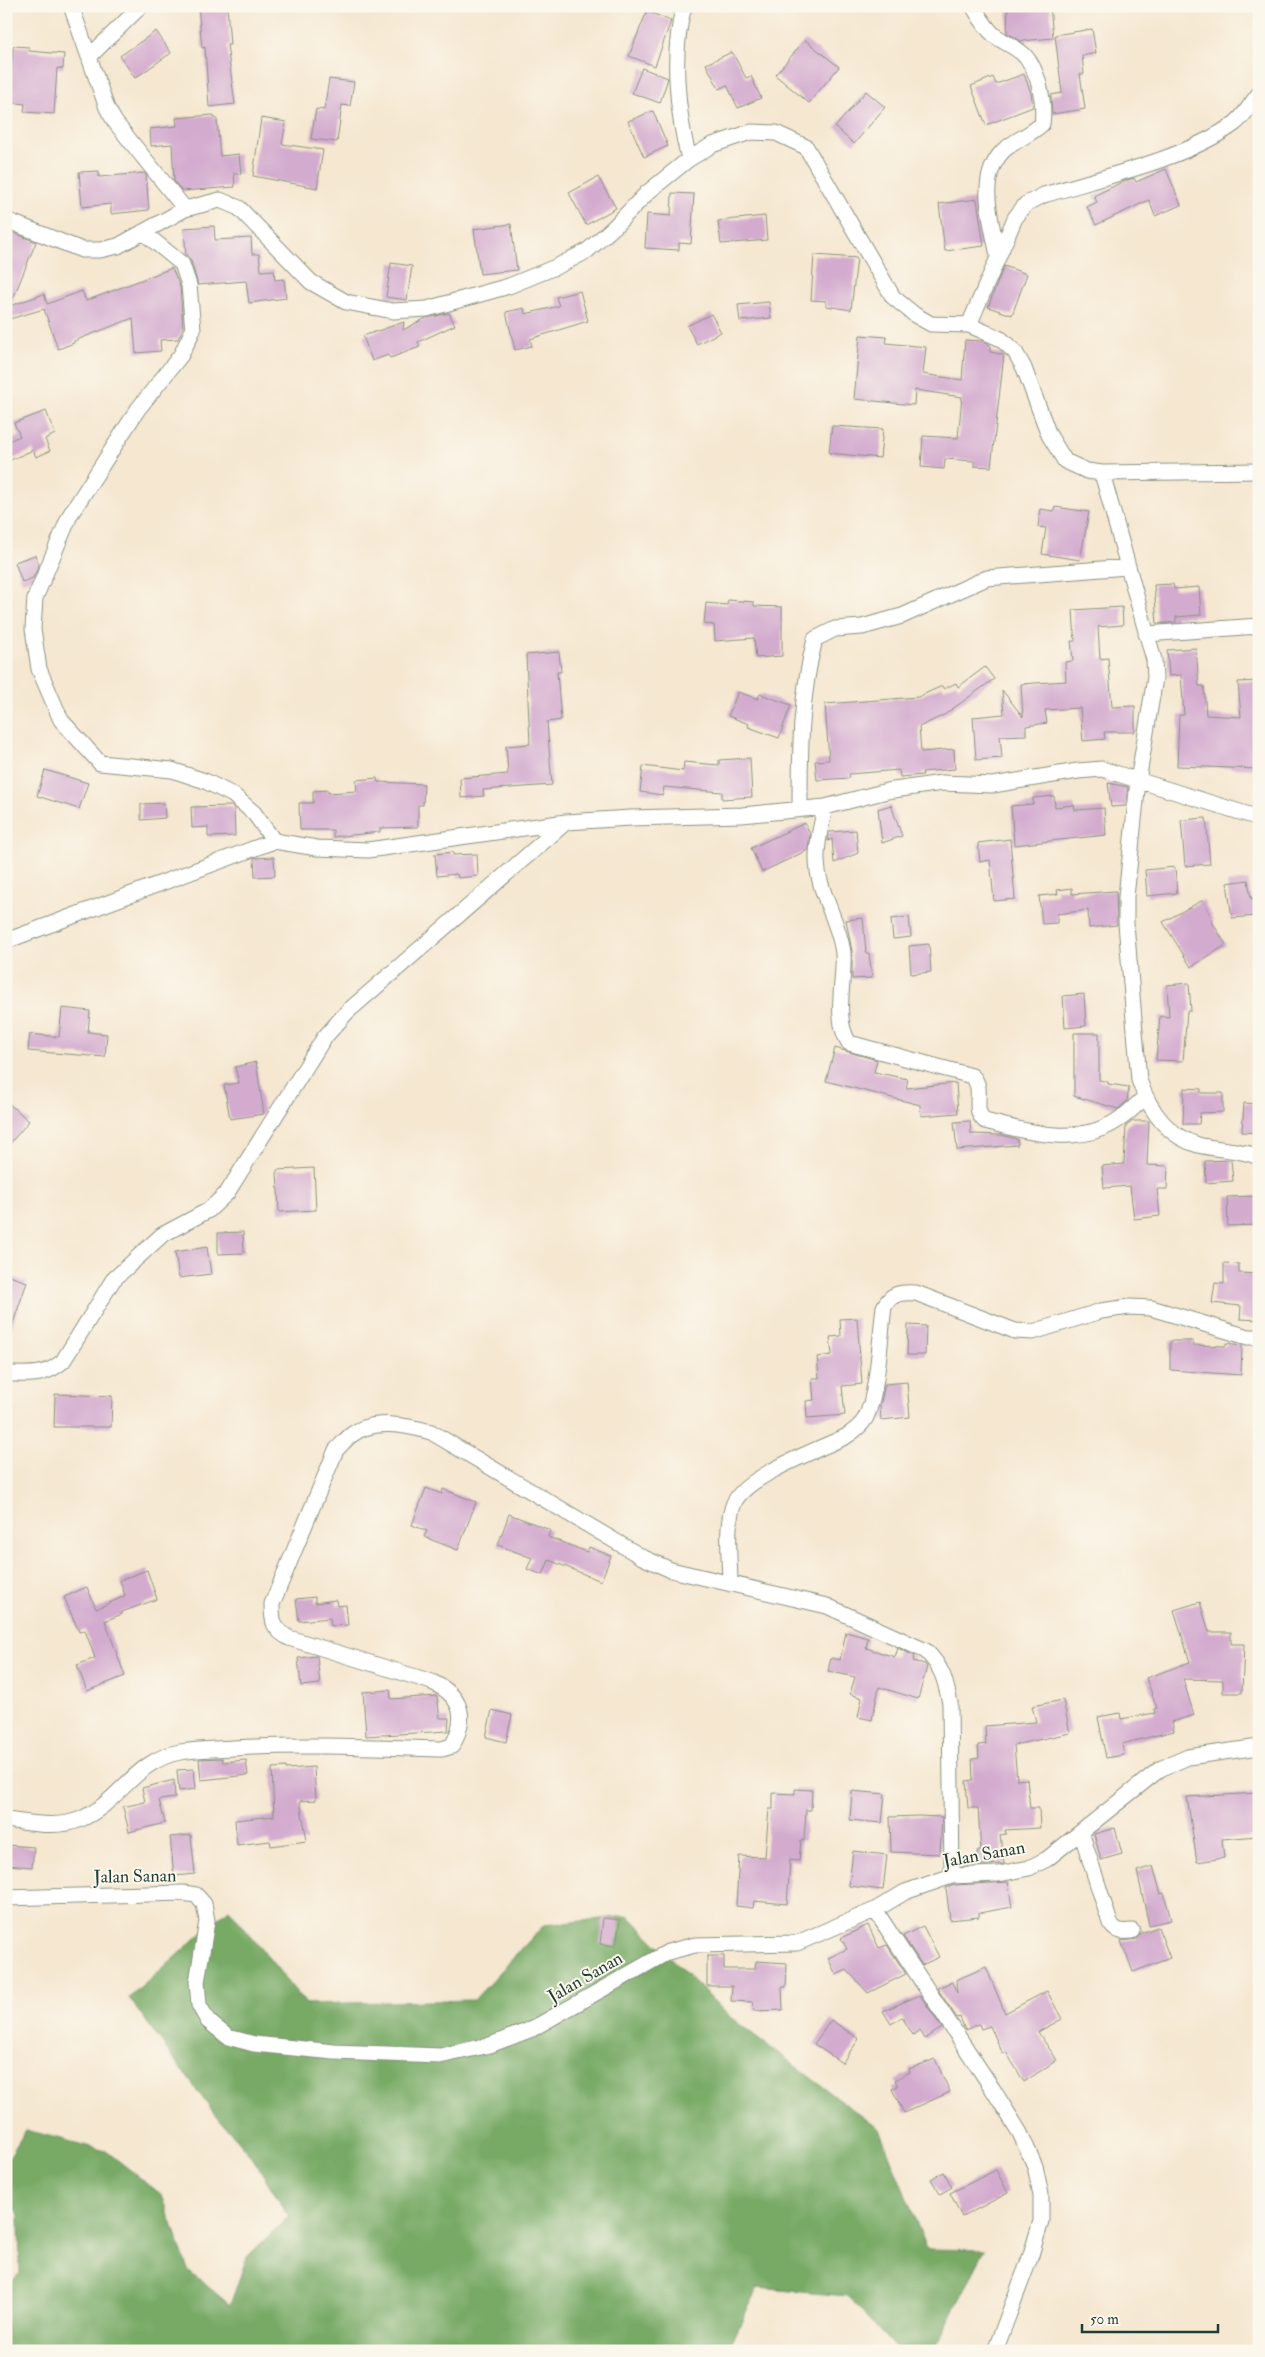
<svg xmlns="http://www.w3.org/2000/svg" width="1265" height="2357" viewBox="0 0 1265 2357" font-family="'IM FELL Double Pica',serif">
	<rect width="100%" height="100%" fill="#fbf7ec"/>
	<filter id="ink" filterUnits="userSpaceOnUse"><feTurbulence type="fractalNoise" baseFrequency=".02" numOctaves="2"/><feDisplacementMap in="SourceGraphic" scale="10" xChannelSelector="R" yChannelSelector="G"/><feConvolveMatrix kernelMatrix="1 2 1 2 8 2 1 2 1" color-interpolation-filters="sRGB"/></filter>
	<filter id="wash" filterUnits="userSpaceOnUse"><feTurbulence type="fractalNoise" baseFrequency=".0096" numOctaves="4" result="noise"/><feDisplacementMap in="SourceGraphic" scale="20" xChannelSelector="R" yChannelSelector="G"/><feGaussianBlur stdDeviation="1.12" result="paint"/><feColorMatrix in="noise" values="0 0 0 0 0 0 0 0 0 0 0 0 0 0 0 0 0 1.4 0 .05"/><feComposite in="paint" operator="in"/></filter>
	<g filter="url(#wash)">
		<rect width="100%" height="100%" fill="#f5e7d0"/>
		<!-- forest -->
		<path fill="#78aa66" stroke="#4c744d" d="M 229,1909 L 306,2004 L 474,2000 L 544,1925 L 629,1916 L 730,2017 L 879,2129 L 927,2249 L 985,2250 L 933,2351 L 898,2351 L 847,2296 L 757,2288 L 728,2351 L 6,2351 L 6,2287 L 20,2273 L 19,2215 L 6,2187 L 6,2162 L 26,2130 L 106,2151 L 162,2195 L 188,2270 L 230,2305 L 247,2257 L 289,2216 L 254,2160 L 213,2112 L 129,1998 Z"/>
		<g id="blocks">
			<!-- building -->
			<path fill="#d3abcf" d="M 198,6 L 227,6 L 230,45 L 227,45 L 235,104 L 209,107 L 205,47 L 202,48 Z
				M 1008,6 L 1050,6 L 1053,38 L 1021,41 L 1007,33 Z
				M 647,11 L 671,21 L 655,66 L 629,56 Z
				M 1092,29 L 1096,53 L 1082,56 L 1084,74 L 1080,74 L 1085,109 L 1052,114 L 1051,95 L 1062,93 L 1055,35 Z
				M 156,31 L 171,53 L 135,78 L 120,56 Z
				M 805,40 L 839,67 L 809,103 L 775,75 Z
				M 13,46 L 29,47 L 29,51 L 64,54 L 63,69 L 57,68 L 54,114 L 24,112 L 25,104 L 9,102 Z
				M 732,52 L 746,78 L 751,76 L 761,98 L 738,108 L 727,85 L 719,89 L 706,64 Z
				M 642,68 L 668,78 L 660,103 L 632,93 Z
				M 1024,74 L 1031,93 L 1033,107 L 986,125 L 971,86 L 993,77 L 996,84 Z
				M 329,79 L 354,82 L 350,106 L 342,105 L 337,142 L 311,139 L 316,109 L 324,110 Z
				M 866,91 L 885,107 L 854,144 L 835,127 Z
				M 653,111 L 668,146 L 644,157 L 628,121 Z
				M 213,115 L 217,120 L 220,156 L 239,154 L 241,174 L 234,173 L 235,187 L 182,191 L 174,181 L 172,144 L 151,146 L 150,129 L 177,126 L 176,118 Z
				M 261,118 L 286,122 L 282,144 L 323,150 L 317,188 L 253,176 Z
				M 1166,169 L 1181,205 L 1155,216 L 1149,200 L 1096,225 L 1087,207 L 1097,202 L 1094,196 L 1124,181 L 1134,178 L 1136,182 Z
				M 99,171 L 99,177 L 144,173 L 146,175 L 149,210 L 111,214 L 111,204 L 82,207 L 79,172 Z
				M 598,177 L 616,208 L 586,225 L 569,193 Z
				M 672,193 L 694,194 L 691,244 L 679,243 L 679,250 L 645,248 L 647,214 L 671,216 Z
				M 977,199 L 984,246 L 945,251 L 939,204 Z
				M 765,216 L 767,240 L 721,244 L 718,221 Z
				M 511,224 L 517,270 L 480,274 L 474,229 Z
				M 214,226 L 215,240 L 251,238 L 252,254 L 259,254 L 261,271 L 274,270 L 275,280 L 284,279 L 286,298 L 249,303 L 246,281 L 198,285 L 191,261 L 186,255 L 184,228 Z
				M 6,230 L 36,242 L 10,306 L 44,294 L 47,304 L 82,291 L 86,301 L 172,268 L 180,287 L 183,328 L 178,339 L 160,340 L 161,351 L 136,353 L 133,318 L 74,341 L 74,343 L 58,349 L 44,309 L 6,320 Z
				M 814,255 L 857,258 L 851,310 L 826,306 L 826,301 L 811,300 Z
				M 391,263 L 412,266 L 407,300 L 386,297 Z
				M 1004,266 L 1027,274 L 1012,315 L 988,307 Z
				M 580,291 L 588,321 L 530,339 L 532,346 L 515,350 L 506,312 L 524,308 L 525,314 L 559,306 L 556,297 Z
				M 769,302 L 771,318 L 740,321 L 738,305 Z
				M 449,313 L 455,325 L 418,342 L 420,347 L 390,358 L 388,355 L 372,361 L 363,336 L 404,322 L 403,330 L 426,318 Z
				M 711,314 L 721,332 L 697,344 L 687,326 Z
				M 860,335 L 887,337 L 886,343 L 926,347 L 923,374 L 962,380 L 965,340 L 982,341 L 990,345 L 990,352 L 1004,355 L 991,467 L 974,466 L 974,461 L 945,459 L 944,469 L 921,467 L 923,436 L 958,438 L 962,397 L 915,390 L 914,405 L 854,399 Z
				M 46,411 L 55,434 L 45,439 L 50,451 L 36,457 L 33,450 L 6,462 L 6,442 L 20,436 L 14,423 Z
				M 832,426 L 883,429 L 880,458 L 829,453 Z
				M 1055,507 L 1089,512 L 1080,560 L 1042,554 L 1046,528 L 1038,527 L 1040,509 L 1054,511 Z
				M 35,555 L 39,565 L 33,578 L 22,582 L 15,562 Z
				M 1173,584 L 1174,589 L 1199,587 L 1201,615 L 1176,617 L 1176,622 L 1157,624 L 1154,585 Z
				M 728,600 L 754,602 L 754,606 L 782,607 L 782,656 L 756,658 L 754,638 L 715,641 L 714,625 L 704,624 L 706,603 L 727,605 Z
				M 1122,607 L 1123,625 L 1098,627 L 1100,659 L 1108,658 L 1112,707 L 1135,706 L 1135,732 L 1104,732 L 1105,739 L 1083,741 L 1080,708 L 1045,710 L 1047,723 L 1026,726 L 1026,735 L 1000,736 L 1002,758 L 976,760 L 973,717 L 1004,714 L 1002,690 L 1023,717 L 1021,684 L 1066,681 L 1065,662 L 1073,661 L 1071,641 L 1075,641 L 1073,610 Z
				M 1196,648 L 1199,686 L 1204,686 L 1206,715 L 1241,717 L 1238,682 L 1259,681 L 1259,769 L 1177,766 L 1179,715 L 1184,715 L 1181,675 L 1169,676 L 1167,650 Z
				M 559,652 L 561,672 L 557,672 L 561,720 L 547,722 L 552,785 L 483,790 L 484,796 L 461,798 L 460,778 L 508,774 L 506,746 L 530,744 L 526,655 Z
				M 985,667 L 994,679 L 944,715 L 919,727 L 921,752 L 954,749 L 955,769 L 922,772 L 923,775 L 900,777 L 899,770 L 849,774 L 850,778 L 817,780 L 815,761 L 829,760 L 825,704 L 918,697 L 942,686 L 944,689 L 956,683 L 958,687 Z
				M 738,692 L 758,699 L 760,694 L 791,705 L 779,738 L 748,727 L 749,724 L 728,716 Z
				M 750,758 L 752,797 L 722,799 L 722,792 L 664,787 L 663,795 L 640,792 L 643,766 L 683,771 L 684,762 L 719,765 L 719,760 Z
				M 45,770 L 88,783 L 79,809 L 37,796 Z
				M 377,778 L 378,782 L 424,784 L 423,805 L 418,805 L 418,827 L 380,828 L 380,832 L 333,837 L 333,830 L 300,830 L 299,803 L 313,803 L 313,791 L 328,790 L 328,793 L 357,791 L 356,780 Z
				M 1108,783 L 1128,787 L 1126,806 L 1111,807 Z
				M 1054,796 L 1055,807 L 1074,805 L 1075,810 L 1104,808 L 1106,835 L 1014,845 L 1011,806 L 1033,804 L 1033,798 Z
				M 164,803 L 165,818 L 141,820 L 141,804 Z
				M 891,805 L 902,836 L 882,843 L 878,809 Z
				M 231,806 L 234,808 L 235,836 L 208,837 L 208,827 L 192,828 L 191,807 Z
				M 1206,818 L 1210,864 L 1185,866 L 1181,820 Z
				M 805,823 L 810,834 L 808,850 L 762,872 L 751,848 Z
				M 856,830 L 858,853 L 834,863 L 832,839 L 828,841 L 829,832 Z
				M 1010,839 L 1015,899 L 994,901 L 990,860 L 980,862 L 978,843 Z
				M 453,852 L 453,855 L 477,854 L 478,876 L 458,878 L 457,874 L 437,876 L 435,854 Z
				M 274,857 L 275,876 L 255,877 L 254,858 Z
				M 1175,867 L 1177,893 L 1147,896 L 1145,870 Z
				M 1248,880 L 1251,899 L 1255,898 L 1257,916 L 1232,918 L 1227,883 Z
				M 1072,888 L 1072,894 L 1116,891 L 1117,925 L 1089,928 L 1088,910 L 1057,914 L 1057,923 L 1042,924 L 1039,896 L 1058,894 L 1057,890 Z
				M 1203,900 L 1213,920 L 1211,920 L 1226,945 L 1191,967 L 1163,922 Z
				M 909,917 L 911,937 L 893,939 L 891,919 Z
				M 863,918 L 866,953 L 869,953 L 872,978 L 852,979 L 852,951 L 846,920 Z
				M 929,944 L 931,972 L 911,974 L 909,946 Z
				M 1189,983 L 1191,1011 L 1187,1011 L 1183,1061 L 1156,1060 L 1160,1016 L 1169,1017 L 1167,985 Z
				M 1084,994 L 1086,1026 L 1065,1028 L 1063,996 Z
				M 62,1008 L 90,1011 L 88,1032 L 107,1034 L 105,1057 L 28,1051 L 30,1034 L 59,1037 Z
				M 1074,1033 L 1099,1033 L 1099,1080 L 1108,1082 L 1108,1084 L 1129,1087 L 1127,1101 L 1118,1109 L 1074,1096 Z
				M 835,1048 L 877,1060 L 874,1072 L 908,1079 L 906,1088 L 956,1083 L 958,1113 L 921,1116 L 920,1105 L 826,1081 Z
				M 256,1062 L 264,1114 L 230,1119 L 224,1085 L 239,1083 L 235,1067 Z
				M 1184,1088 L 1201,1089 L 1201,1093 L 1223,1093 L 1223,1112 L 1200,1113 L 1199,1124 L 1183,1124 Z
				M 6,1101 L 29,1121 L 6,1148 Z
				M 1244,1103 L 1259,1104 L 1259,1133 L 1242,1132 Z
				M 970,1121 L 971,1134 L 1001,1135 L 1017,1139 L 1018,1145 L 957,1150 L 954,1122 Z
				M 1133,1121 L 1149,1121 L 1147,1165 L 1168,1166 L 1167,1189 L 1157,1189 L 1160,1216 L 1134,1219 L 1130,1186 L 1104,1188 L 1102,1166 L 1124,1164 L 1126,1126 Z
				M 1231,1160 L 1233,1181 L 1206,1183 L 1205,1161 Z
				M 314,1168 L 316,1210 L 279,1212 L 277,1170 Z
				M 1259,1196 L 1259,1225 L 1228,1226 L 1227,1197 Z
				M 243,1232 L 244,1253 L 218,1254 L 218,1233 Z
				M 207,1247 L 211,1274 L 179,1278 L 175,1252 Z
				M 1224,1263 L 1239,1264 L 1239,1273 L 1259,1274 L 1259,1320 L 1240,1319 L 1241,1306 L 1212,1303 L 1215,1283 L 1224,1284 Z
				M 6,1275 L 27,1282 L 9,1335 L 6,1335 Z
				M 857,1318 L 862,1384 L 842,1386 L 845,1415 L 807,1418 L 806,1401 L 814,1400 L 812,1378 L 819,1378 L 817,1357 L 832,1355 L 830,1337 L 841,1336 L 840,1319 Z
				M 908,1325 L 926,1326 L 925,1355 L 907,1355 Z
				M 1170,1341 L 1193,1341 L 1193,1345 L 1226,1346 L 1226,1343 L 1242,1345 L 1241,1375 L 1170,1370 Z
				M 907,1382 L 910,1417 L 881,1420 L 880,1406 L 885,1384 Z
				M 55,1394 L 112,1396 L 111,1427 L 54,1427 Z
				M 426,1488 L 442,1494 L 443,1489 L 476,1502 L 458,1550 L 424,1537 L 427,1531 L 412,1525 Z
				M 509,1514 L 550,1530 L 548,1537 L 587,1552 L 589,1547 L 611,1556 L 601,1581 L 549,1560 L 543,1575 L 527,1569 L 532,1558 L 498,1545 Z
				M 147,1570 L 157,1599 L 122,1612 L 122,1614 L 105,1621 L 125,1676 L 87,1691 L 77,1665 L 95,1658 L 85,1630 L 79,1632 L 64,1597 L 87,1587 L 96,1609 L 125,1596 L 120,1580 Z
				M 315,1597 L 315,1603 L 336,1600 L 337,1606 L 346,1605 L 348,1625 L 331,1626 L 330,1618 L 299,1621 L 296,1599 Z
				M 1200,1602 L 1209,1632 L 1231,1632 L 1231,1644 L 1244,1644 L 1242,1693 L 1223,1693 L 1223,1680 L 1183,1679 L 1194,1715 L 1172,1722 L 1174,1731 L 1122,1744 L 1124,1755 L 1106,1758 L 1098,1717 L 1120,1713 L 1121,1719 L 1155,1713 L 1154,1709 L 1157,1708 L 1146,1678 L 1190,1662 L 1174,1610 Z
				M 846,1632 L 868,1638 L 866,1648 L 895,1657 L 898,1648 L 915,1656 L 913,1661 L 925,1664 L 927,1667 L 918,1699 L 879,1687 L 872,1720 L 858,1717 L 862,1698 L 850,1694 L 855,1677 L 828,1671 L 831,1658 L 840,1660 Z
				M 317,1656 L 320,1684 L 301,1686 L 298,1658 Z
				M 390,1690 L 391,1699 L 437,1696 L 440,1718 L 449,1718 L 448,1731 L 366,1736 L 363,1692 Z
				M 1063,1700 L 1070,1733 L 1014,1745 L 1017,1780 L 1027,1779 L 1030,1808 L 1039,1808 L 1040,1828 L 1005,1830 L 1006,1834 L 1000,1835 L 1004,1864 L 962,1866 L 961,1858 L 978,1856 L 977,1851 L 981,1851 L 978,1808 L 968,1808 L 966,1781 L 973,1780 L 972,1759 L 979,1758 L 978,1745 L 986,1744 L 985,1726 L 1036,1722 L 1032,1706 Z
				M 492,1710 L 512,1715 L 506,1742 L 486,1737 Z
				M 222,1758 L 223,1762 L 246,1760 L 248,1775 L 201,1780 L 199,1759 Z
				M 286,1767 L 286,1769 L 314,1767 L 316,1800 L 300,1801 L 307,1841 L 271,1846 L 270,1841 L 237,1845 L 235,1820 L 274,1816 L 272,1768 Z
				M 194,1769 L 196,1789 L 179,1791 L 177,1770 Z
				M 174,1780 L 175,1798 L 159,1800 L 165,1823 L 129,1832 L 123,1807 L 145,1802 L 142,1788 Z
				M 795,1789 L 812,1790 L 811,1810 L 806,1810 L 804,1841 L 801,1840 L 799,1861 L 790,1860 L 787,1904 L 754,1901 L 753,1908 L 736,1906 L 739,1856 L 765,1857 L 769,1809 L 773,1809 L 773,1793 L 795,1794 Z
				M 852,1791 L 885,1794 L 882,1823 L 850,1820 Z
				M 1259,1793 L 1258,1836 L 1222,1839 L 1224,1858 L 1197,1862 L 1187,1797 Z
				M 918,1816 L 942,1817 L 940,1854 L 891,1852 L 890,1817 Z
				M 1115,1828 L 1122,1854 L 1101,1860 L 1094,1834 Z
				M 191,1835 L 195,1874 L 174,1876 L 170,1837 Z
				M 6,1845 L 34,1847 L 32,1867 L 6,1865 Z
				M 853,1851 L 887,1855 L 883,1890 L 849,1886 Z
				M 1153,1866 L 1161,1894 L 1164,1893 L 1171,1920 L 1149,1925 L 1137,1871 Z
				M 1008,1882 L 1012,1907 L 979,1913 L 979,1917 L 950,1920 L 946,1888 L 954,1885 Z
				M 603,1918 L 620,1920 L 616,1946 L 600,1944 Z
				M 868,1925 L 879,1948 L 887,1945 L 906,1974 L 868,1993 L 847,1970 L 836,1975 L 828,1958 L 847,1949 L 841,1938 Z
				M 923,1926 L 939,1957 L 922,1965 L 903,1936 Z
				M 1158,1927 L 1170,1958 L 1133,1972 L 1121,1941 L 1137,1939 L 1141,1933 Z
				M 707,1956 L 724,1956 L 724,1969 L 755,1969 L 756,1961 L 787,1963 L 786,1987 L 782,1987 L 783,2010 L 754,2011 L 753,2002 L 731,2001 L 732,1986 L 707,1986 Z
				M 986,1967 L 1005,2013 L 1047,1991 L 1062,2019 L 1038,2032 L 1057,2060 L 1024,2082 L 1006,2052 L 1003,2054 L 990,2026 L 981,2029 L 979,2024 L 965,2030 L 960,2017 L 957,2018 L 937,1988 L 952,1982 L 957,1993 L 956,1980 Z
				M 920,1995 L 942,2028 L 925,2039 L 920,2030 L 913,2035 L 902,2017 L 891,2024 L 883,2011 Z
				M 831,2020 L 859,2039 L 842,2063 L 814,2044 Z
				M 935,2059 L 950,2092 L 904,2113 L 892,2089 L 898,2086 L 895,2080 L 910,2072 L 909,2069 Z
				M 996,2170 L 1008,2193 L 962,2217 L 950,2193 Z
				M 944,2172 L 952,2187 L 940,2194 L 931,2179 Z"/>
		</g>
	</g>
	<g filter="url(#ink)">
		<use href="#blocks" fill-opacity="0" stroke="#8a9282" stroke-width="1"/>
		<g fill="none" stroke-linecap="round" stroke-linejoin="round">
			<!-- minor casing -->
			<g stroke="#8a9282" stroke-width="17">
				<path id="minor" d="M 71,6 L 107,108 L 115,122 L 185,209
					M 684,6 C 671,53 677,112 689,159
					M 973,6 C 979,16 985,27 994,35 C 1003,42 1014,46 1023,54 C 1039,69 1045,103 1042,124 C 1030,135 1015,140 1003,151 C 976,179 992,222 998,256
					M 89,57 L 141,6
					M 6,220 L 82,250 L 100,250 L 118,246 L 185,209 L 220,200 L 239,208 L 311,282 L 346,302 L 393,311 L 427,309 L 509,286 L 558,266 L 587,251 L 614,227 L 648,192 L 689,159 L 712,145 L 751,132 L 776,133 L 806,147 L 893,297 L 915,315 L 931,324 L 969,325 L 1001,339 L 1015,352 L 1024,368 L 1049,435 L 1065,461 L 1087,471 L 1102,473 L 1259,471
					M 143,232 L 182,264 L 189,285 L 193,330 L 181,355 L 138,409 L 70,515 L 35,598 L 33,629 L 39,669 L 61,720 L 100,763 L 172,770 L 205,781 L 233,795 L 254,813 L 274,841 L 317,848 L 368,850 L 566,822 L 631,818 L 742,815 L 825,807 L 887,791 L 942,783 L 993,785 L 1078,771 L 1102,769 L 1259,818
					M 969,325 L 1015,218 L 1026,204 L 1044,195 C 1103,177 1185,159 1234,124 C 1244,117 1251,103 1259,94
					M 1102,473 L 1154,660 L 1155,678 L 1138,781 L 1126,897 L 1126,923 L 1139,1080 C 1149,1109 1167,1136 1198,1145 C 1218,1150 1240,1149 1259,1157
					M 1146,634 L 1259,626
					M 825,807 C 822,823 817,840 817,856 C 816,891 839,919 843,953 C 845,982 833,1018 849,1043 L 972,1076 C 986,1089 970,1109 985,1121 C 1028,1132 1078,1147 1118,1120 C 1128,1114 1136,1105 1145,1097
					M 800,809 C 800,750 800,698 815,639 L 835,629 L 862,627 L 902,616 L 987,578 L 1127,567
					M 6,941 L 274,841
					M 6,1374 C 30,1374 45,1377 63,1361 L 113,1280 L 162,1235 L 209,1210 L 227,1193 L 324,1038 L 347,1012 L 566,822
					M 730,1584 C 730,1562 725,1524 734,1503 C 746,1476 817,1450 845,1437 C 853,1432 860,1427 865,1419 C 878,1395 880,1336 884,1307 C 891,1293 901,1292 916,1293 L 1015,1331 L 1033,1332 L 1101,1311 L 1129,1307 L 1151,1308 L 1248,1337 L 1259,1337
					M 6,1820 C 31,1823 58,1829 81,1819 C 119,1803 135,1760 180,1752 C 197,1749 216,1749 233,1748 C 303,1744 372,1747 442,1749 L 452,1746 C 468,1717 462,1696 432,1682 L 289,1638 C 273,1629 272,1622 272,1604 L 336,1450 C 341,1445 345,1440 350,1436 C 372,1418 406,1425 431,1432 L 642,1557 L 671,1570 L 827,1606 L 926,1651 C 943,1668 945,1680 950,1703 L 952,1876
					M 1081,1832 L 1110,1923 C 1116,1932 1121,1932 1132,1931
					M 6,1898 L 183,1893 L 196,1895 L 204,1904 L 207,1921 L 197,1982 L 199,2005 L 208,2021 L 228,2037 L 254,2044 L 334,2052 L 440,2056 L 490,2045 L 532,2029 L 668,1952 L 695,1945 L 797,1943 L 875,1910 L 905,1892 L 952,1876 L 999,1874 L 1029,1868 L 1047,1859 L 1160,1769 L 1188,1757 L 1259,1747
					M 875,1910 L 992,2088 L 1020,2133 L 1035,2166 L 1041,2195 L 1041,2221 L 1031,2255 L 995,2351"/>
			</g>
			<!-- minor -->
			<use href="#minor" stroke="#fff" stroke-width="15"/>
		</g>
	</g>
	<g text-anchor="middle" stroke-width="4" stroke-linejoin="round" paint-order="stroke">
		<!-- street labels -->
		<g font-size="18" fill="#1f3d34" stroke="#fbf7ec">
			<text transform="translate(984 1854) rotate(-10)" y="6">Jalan Sanan</text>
			<text transform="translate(135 1876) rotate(-1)" y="6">Jalan Sanan</text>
			<text transform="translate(585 1977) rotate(-30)" y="6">Jalan Sanan</text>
		</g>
	</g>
	<!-- margin -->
	<rect width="1265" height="2357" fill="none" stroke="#fbf7ec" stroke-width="25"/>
	<!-- scale -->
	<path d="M1082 2324v8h136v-8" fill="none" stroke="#1f3d34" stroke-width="2.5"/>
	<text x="1090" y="2324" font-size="15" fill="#1f3d34" stroke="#fbf7ec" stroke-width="4" paint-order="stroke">50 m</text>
</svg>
